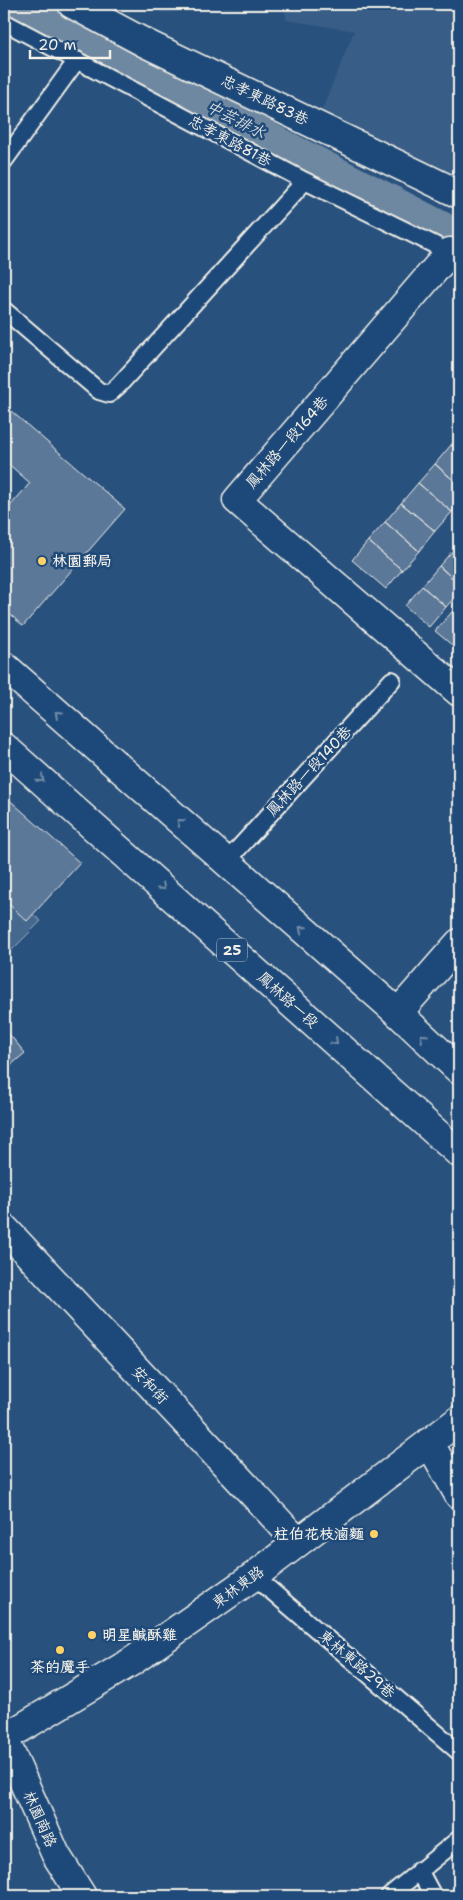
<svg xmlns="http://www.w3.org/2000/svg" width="463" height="1900" viewBox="0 0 463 1900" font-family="'Shantell Sans','LXGW WenKai TC',sans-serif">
	<rect width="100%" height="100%" fill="#28517e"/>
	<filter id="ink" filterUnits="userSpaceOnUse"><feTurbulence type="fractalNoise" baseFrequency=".02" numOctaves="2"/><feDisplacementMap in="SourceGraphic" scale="10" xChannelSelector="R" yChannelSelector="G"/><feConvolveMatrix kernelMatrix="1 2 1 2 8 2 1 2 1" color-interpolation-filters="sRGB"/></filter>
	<g filter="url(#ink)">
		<!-- built -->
		<path fill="#375d86" d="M 160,4 L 267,4 L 161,13 Z
			M 284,4 L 459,4 L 459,184 L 320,114 L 354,31 L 286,20 Z"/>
		<!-- green -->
		<path fill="#45688e" stroke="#9cacbb" d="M 4,891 L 41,921 L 4,958 Z"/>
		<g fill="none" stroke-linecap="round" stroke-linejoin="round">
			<!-- canal -->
			<path stroke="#6e88a2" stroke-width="28" d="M 14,4 L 459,234"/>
		</g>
		<!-- building -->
		<path fill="#5b7899" stroke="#f4f1e8" d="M 152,4 L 198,4 L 152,8 Z
			M 4,405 L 125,509 L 23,626 L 4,609 L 4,513 L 30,483 L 4,460 Z
			M 459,435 L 459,452 L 451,445 Z
			M 451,445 L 459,452 L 459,485 L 435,464 Z
			M 435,464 L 459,485 L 459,504 L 452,512 L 418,483 Z
			M 418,483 L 452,512 L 435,531 L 401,503 Z
			M 401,503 L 435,531 L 419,551 L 385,522 Z
			M 385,522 L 419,551 L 402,570 L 368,541 Z
			M 368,541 L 402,570 L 386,589 L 352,560 Z
			M 456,547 L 459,549 L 459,584 L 439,566 Z
			M 439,566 L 459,584 L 459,592 L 446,607 L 422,586 Z
			M 422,586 L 446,607 L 429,627 L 405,606 Z
			M 459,604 L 459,618 L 452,612 Z
			M 452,612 L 459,618 L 459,651 L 435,631 Z
			M 4,795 L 80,863 L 27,921 L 4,900 Z
			M 4,1028 L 25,1053 L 4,1071 Z"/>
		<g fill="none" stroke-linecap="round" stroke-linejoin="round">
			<!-- lane casing -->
			<g stroke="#f4f1e8" stroke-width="20">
				<path id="lane" d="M 4,22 L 305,181 L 457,256
					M 4,161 L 77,60
					M 4,310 L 99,391 L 109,394 L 119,385 L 305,181
					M 226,862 L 392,680
					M 254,1576 L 459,1752
					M 419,1870 L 433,1896
					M 389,1896 L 459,1839"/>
			</g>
			<!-- street casing -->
			<g stroke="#f4f1e8" stroke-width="31">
				<path id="street" d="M 72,4 L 145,43 L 459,194
					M 450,252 L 237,500 L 459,692
					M 398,1013 L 459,943
					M 4,1228 L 298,1542
					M 429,1442 L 459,1495
					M 4,1738 L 56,1855 L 82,1896"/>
			</g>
			<!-- secondary casing -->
			<g stroke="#f4f1e8" stroke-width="31">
				<path id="secondary" d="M 4,1736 L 21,1728 L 131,1662 L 254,1576 L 459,1420"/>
			</g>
			<!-- primary casing -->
			<g stroke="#f4f1e8" stroke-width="31">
				<path id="primary" d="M 4,666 L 398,1013 L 459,1070
					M 4,747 L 459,1153"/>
			</g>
			<!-- lane -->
			<use href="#lane" stroke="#1f4a7a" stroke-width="16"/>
			<!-- street -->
			<use href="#street" stroke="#1f4a7a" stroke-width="28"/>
			<!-- secondary -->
			<use href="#secondary" stroke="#1f4a7a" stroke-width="28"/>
			<!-- primary -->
			<use href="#primary" stroke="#1f4a7a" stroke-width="28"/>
		</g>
		<!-- one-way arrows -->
		<defs><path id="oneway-chevron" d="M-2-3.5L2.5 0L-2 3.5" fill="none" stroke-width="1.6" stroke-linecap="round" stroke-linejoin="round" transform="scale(1.25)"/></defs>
		<g stroke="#748da6">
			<use href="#oneway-chevron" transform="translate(58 714) rotate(-138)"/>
			<use href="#oneway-chevron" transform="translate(41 779) rotate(41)"/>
			<use href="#oneway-chevron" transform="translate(180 822) rotate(-139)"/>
			<use href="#oneway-chevron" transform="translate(162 887) rotate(42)"/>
			<use href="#oneway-chevron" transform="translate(302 929) rotate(-139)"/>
			<use href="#oneway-chevron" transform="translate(423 1037) rotate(-137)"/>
			<use href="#oneway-chevron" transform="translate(335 1042) rotate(42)"/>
		</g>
	</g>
	<!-- markers -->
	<g fill="#ffd166" stroke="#1f4a7a" stroke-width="2">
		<circle cx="42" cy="561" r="5"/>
		<circle cx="374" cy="1534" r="5"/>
		<circle cx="92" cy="1635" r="5"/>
		<circle cx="60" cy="1650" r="5"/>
	</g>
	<g text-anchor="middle" stroke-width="5" stroke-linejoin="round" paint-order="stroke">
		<!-- shield labels -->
		<rect fill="#1f4a7a" stroke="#b4bfc7" stroke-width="1" x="217" y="938.5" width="30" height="23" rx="4"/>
		<g font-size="14" font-weight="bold" fill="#f4f1e8">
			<text x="232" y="955">25</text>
		</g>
		<!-- street labels -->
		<g font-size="15" fill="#f4f1e8" stroke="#1f4a7a">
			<text transform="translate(265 100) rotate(26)" y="5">忠孝東路83巷</text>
			<text transform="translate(230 141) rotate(28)" y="5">忠孝東路81巷</text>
			<text transform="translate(287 442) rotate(-49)" y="5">鳳林路一段164巷</text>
			<text transform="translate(309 771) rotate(-47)" y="5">鳳林路一段140巷</text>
			<text transform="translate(288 1000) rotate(42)" y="5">鳳林路一段</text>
			<text transform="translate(150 1385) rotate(47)" y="5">安和街</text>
			<text transform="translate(238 1587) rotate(-36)" y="5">東林東路</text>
			<text transform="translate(357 1664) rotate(41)" y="5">東林東路29巷</text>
			<text transform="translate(40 1819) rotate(66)" y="5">林園南路</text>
		</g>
		<!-- poi labels -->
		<g font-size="15" font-weight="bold" fill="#f4f1e8" stroke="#1f4a7a" text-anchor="start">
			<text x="52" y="566">林園郵局</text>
			<text x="364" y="1539" text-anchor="end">柱伯花枝滷麵</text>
			<text x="102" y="1640">明星鹹酥雞</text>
			<text x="60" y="1672" text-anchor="middle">茶的魔手</text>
		</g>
		<!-- water labels -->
		<g font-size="16" font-style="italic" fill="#d9dcda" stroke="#1f4a7a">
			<text transform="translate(236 119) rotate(27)" y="6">中芸排水</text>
		</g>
	</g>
	<!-- margin -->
	<rect width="463" height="1900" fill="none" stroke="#1f4a7a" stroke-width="20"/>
	<rect x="10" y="10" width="443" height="1880" fill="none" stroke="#f4f1e8" stroke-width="2" filter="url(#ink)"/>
	<!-- scale -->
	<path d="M30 50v8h80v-8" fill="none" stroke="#f4f1e8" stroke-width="2.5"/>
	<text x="38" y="50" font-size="15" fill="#f4f1e8" stroke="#1f4a7a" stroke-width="4" paint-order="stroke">20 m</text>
</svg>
